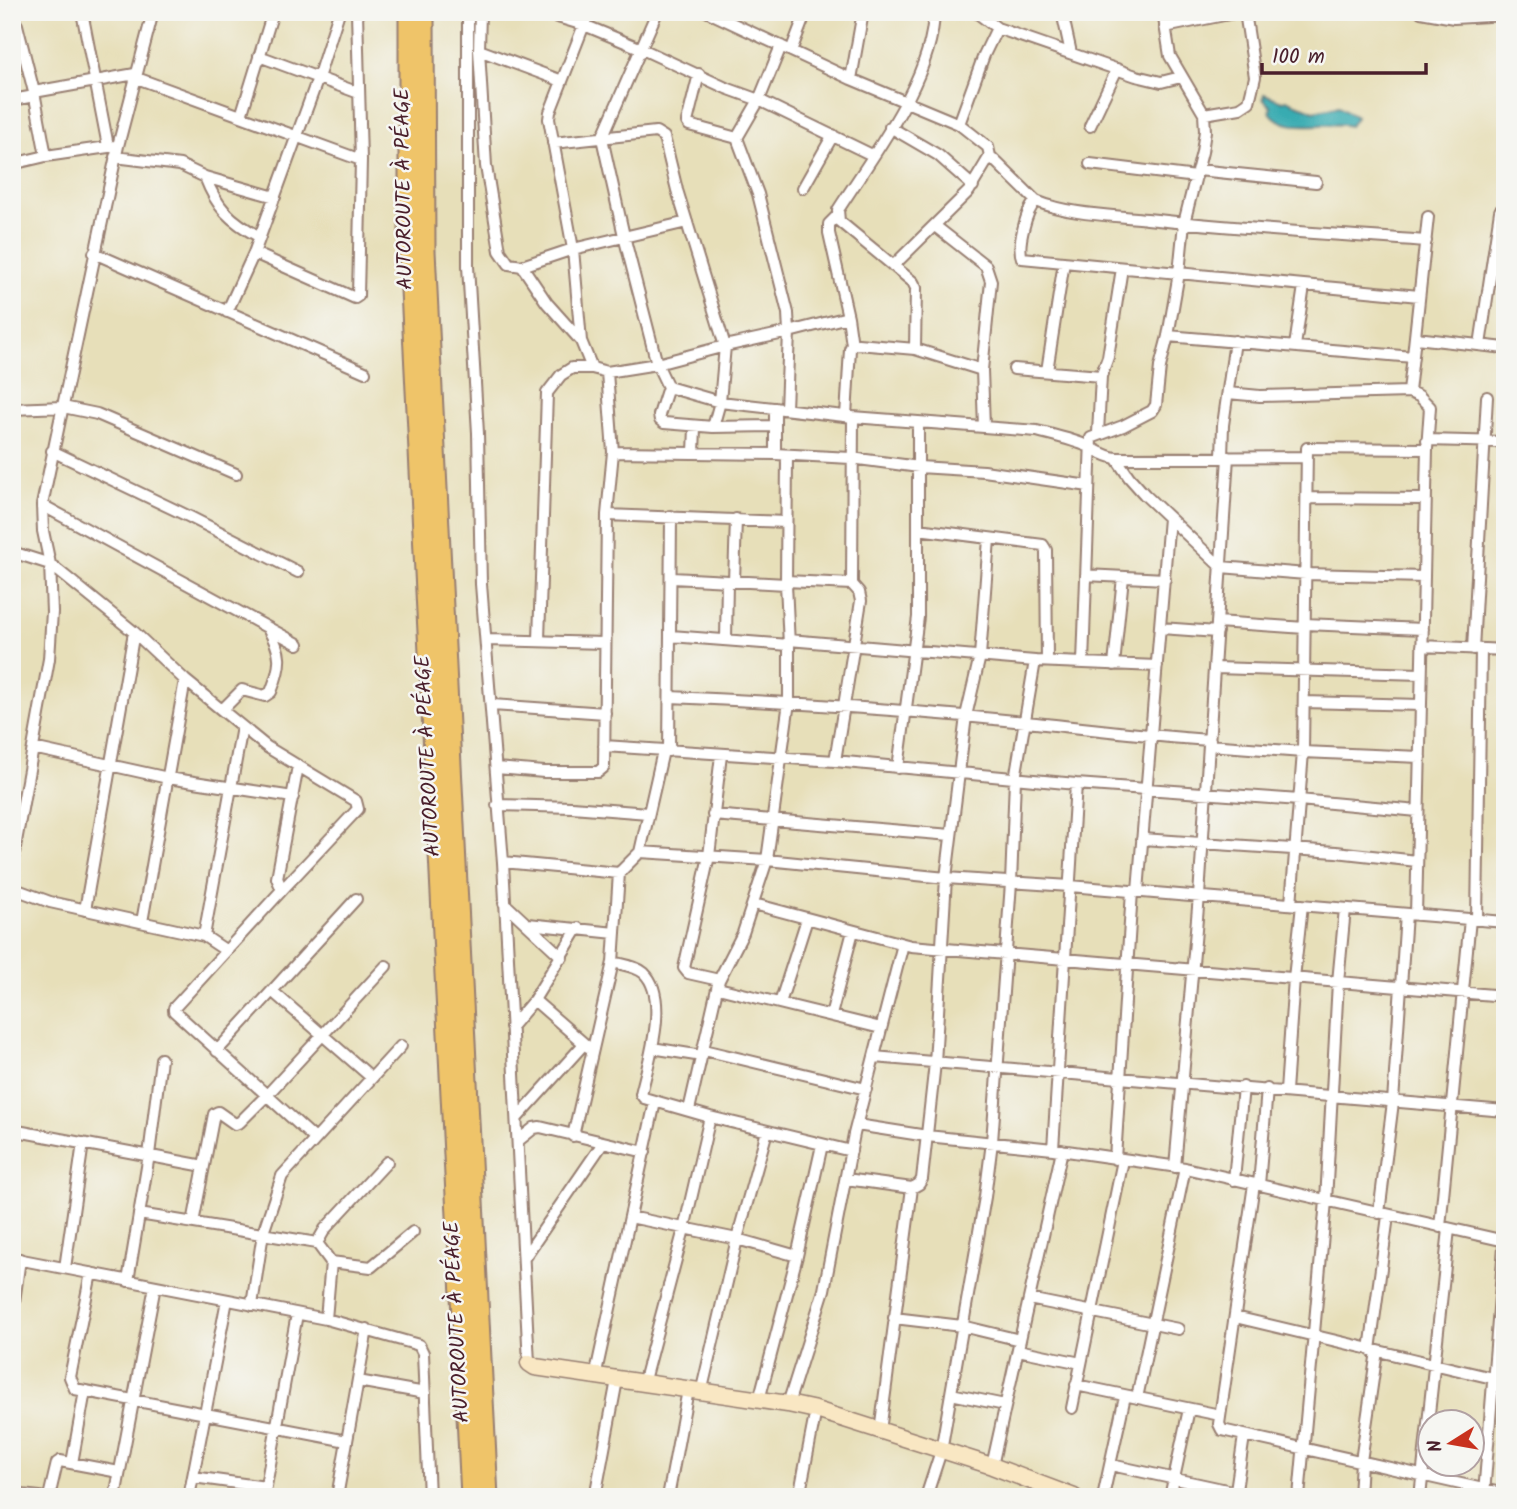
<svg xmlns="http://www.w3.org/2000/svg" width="1517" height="1509" viewBox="0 0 1517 1509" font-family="Kalam,sans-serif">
	<rect width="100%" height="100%" fill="#f6f6f2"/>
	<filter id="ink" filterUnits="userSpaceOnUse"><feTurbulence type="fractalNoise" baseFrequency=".0143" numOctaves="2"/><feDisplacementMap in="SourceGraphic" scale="14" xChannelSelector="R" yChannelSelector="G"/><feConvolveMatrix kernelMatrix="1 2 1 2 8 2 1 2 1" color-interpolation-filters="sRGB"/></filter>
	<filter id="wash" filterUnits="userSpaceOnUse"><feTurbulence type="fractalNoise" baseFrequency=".00686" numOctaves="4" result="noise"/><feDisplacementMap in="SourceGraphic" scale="28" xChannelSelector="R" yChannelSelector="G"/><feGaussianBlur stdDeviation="1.57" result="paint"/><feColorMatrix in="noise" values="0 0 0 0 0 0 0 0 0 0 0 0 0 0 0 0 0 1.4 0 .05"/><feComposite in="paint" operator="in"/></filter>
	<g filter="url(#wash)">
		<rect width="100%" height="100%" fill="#e7dfb9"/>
		<!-- water -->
		<path fill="#39abb1" stroke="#42656e" stroke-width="2" d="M 1264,94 L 1282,101 L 1287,100 C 1296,106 1304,105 1313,111 L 1339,106 L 1356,117 L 1350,126 C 1325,120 1285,135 1270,112 L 1271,107 L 1263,99 Z"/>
	</g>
	<g filter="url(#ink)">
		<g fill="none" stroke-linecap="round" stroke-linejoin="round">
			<!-- street casing -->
			<g stroke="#987f72" stroke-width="14">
				<path id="street" d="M 82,12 L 108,146
					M 468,12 L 468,266 L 478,433 L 481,584 L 503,862 L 529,1363
					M 480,12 L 479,50 L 486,166 L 500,251 L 509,264 L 522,266 L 573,249 L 687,222
					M 541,12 L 584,25 L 642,49 L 726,88 L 759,100 L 872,155
					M 657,12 L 602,138 L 624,236 L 657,364 L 668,387 L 659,415 L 660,420 L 664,423 L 713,427 L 775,426
					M 708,12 L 851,79 L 959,124 L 988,147 L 990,156 L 969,191 L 893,266
					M 1062,12 L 1071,53
					M 1421,12 L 1454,18 L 1505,15
					M 12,18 L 17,25 L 34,92 L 46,156
					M 1165,27 L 1239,12
					M 997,28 L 1136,76 L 1161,82 L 1181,77
					M 781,46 L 759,100 L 737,138 L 758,194 L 788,313 L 789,332 L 848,317
					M 479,50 L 562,81
					M 791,51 L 806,12
					M 259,56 L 359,93
					M 699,74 L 687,122 L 689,125 L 737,138
					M 134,77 L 361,160
					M 851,79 L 863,12
					M 34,92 L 135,74
					M 12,100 L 35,96
					M 1204,114 L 1240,108 L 1249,102 L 1255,77 L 1245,12
					M 241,116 L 273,12
					M 959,124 L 984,55 L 997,28 L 976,12
					M 1090,126 L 1117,69
					M 890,127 L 938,155 L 973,186
					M 553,143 L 656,132 L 664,137 L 677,190 L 725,346 L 720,402 L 713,427
					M 990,156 L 1036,201
					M 115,157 L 180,165 L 205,177 C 217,208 230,221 260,237
					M 12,164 L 46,156 L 115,146
					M 1090,164 L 1196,177
					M 1198,170 L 1316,182
					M 205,177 L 275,197
					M 803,188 L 833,135
					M 837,216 L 829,224 L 829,233 L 848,317 L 852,345
					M 935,226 L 986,266 L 991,281 L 982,370
					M 94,253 L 365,372
					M 254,253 L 355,298 L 358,296 L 361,160 L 357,12
					M 522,266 L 547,303 L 581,341 L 592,368
					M 1419,296 L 1022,258 C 1017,246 1026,210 1036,201 C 1070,215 1111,215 1147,219 C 1240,229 1333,234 1426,241
					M 227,312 L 254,253 L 318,78 L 339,12
					M 1168,336 L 1413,357
					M 1416,338 L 1505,348
					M 581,341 L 573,249 L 549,119 L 550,112 L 589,12
					M 1480,345 L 1500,211
					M 1295,346 L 1304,286
					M 915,349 L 916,288 L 913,282 L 839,221 L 838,210 C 873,155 933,78 934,12
					M 1014,369 L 1101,376
					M 1047,371 L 1064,262
					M 668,387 L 720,402 L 853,417 L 1037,431 C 1053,435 1070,439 1085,445 C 1096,450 1104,456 1116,458 L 1307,457
					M 1409,392 L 1428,217
					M 1228,393 L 1260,396 L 1409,392 L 1419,396 L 1430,407 L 1427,449 L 1416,915
					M 775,408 L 775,454
					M 12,409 L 63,407 L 97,414 L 236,474
					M 846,416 L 850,349 L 852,345 L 858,344 L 915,349 L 982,370 L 984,427
					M 1098,433 L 1101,376 L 1108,357 L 1122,268
					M 1427,440 L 1505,442
					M 52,451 L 190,517 L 298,572
					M 613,452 L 775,454 L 851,458 L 919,467 L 984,471 L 1089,486
					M 694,453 L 695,427
					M 1222,457 L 1223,425 L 1235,341
					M 1116,458 L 1129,477 L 1145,495 L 1221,567 L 1306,574 L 1424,577
					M 1307,498 L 1425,499
					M 42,505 L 298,644
					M 607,515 L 786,522
					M 918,529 L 1043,545 L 1046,550 L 1047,661
					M 12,552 L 50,564 L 134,632 L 185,680 L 267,747 L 356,801 L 358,809 L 282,890
					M 1086,575 L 1165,579
					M 672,578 L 786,584
					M 734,581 L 736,519
					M 786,581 L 852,584
					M 1217,622 L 1305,628
					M 1305,624 L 1423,629
					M 1161,628 L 1217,632
					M 671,636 L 789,645
					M 486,640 L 604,643
					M 539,640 L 547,393 L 561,375 L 572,368 L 592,368 L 607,372 L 657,364 L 725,346 L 789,332 L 786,409
					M 726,640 L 727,581
					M 789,640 L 1035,661 L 1157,666
					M 1422,646 L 1505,650
					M 1473,649 L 1487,397
					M 1083,663 L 1091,438 L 1123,426 L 1152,411 L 1156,405 L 1160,367 L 1168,336 L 1179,273 L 1184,223 L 1202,152 L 1205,131 L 1204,114 L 1170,56 L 1163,12
					M 1114,665 L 1123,577
					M 1215,668 L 1421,674
					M 670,697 C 788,702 907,710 1025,722 C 1086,728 1148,736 1210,740
					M 1304,702 L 1421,705
					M 492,705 L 605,713
					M 222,710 L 242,690 L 265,696 L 271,692 C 282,664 283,653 267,627
					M 1209,745 L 1303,752 L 1420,757
					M 604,746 L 835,761 L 1076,784 L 1299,800 L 1418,811
					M 33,748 L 168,778 L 293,797
					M 669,751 L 671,516
					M 835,761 L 861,601 L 859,592 L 852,584 L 853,417
					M 298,766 L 277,878 L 282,890 L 174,1008 L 174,1011 L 315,1139
					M 496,768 L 544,772 L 598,772 L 604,767 L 607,515 L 613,452 L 607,372
					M 898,768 L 918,617 L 918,424
					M 497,805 L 572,807 L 648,813
					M 713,815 L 951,835
					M 1142,839 L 1336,852 L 1417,861
					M 640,852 L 767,860 L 946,878 L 1070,886 L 1505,922
					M 503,862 L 619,873
					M 12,864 L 49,659 L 52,612 L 50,564 L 43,531 L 42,505 L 118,146 L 153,12
					M 12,888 L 50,902 L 204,936 L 225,950
					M 1138,891 L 1169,518
					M 504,903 L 562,957
					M 754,904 L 911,946 L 1505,996
					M 1291,904 L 1303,752 L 1307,448 L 1427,449
					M 85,910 L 134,632
					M 1477,920 L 1481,649
					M 142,922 L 185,680
					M 528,924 L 615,933
					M 204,936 L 242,727
					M 613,962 C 623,965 636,966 644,973 C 670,998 648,1063 641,1094 L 644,1098 L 710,1117 L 851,1151
					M 719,980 L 688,973 L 684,968 L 709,856 L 721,755
					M 718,988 L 881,1028
					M 272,991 L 372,1078
					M 534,1000 L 588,1047
					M 780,1003 L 807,919
					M 831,1015 L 853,931
					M 511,1027 L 534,1000 L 578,928
					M 652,1048 L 702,1056
					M 704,1050 L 866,1089
					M 217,1051 L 356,899
					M 874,1057 L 1505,1111
					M 1286,1091 L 1294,978 L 1302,905
					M 689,1110 L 719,980 L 743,933 L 767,860 L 789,702 L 789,645 L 786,584 L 787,455
					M 517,1118 L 584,1044
					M 857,1125 L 927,1136 L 1053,1149 L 1185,1168 L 1505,1241
					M 12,1130 L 204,1166
					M 573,1136 L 613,962 L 619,873 L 640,852 L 663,751
					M 519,1140 L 534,1128 L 540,1127 L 645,1152
					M 1053,1149 L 1076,784
					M 1115,1159 L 1132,891
					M 1175,1167 L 1199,896 L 1228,457
					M 846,1179 L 912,1188 L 919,1184 L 922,1179 L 935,1063 L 946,878 L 966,716 L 980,656 L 989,539
					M 1234,1180 L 1243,1087
					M 1254,1184 L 1219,1424 L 1222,1430 L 1505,1494
					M 1259,1185 L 1267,1089
					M 1379,1213 L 1393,1102 L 1406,914
					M 139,1214 L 317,1243 L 331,1262 L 326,1319
					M 630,1217 L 737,1239 L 797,1256
					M 193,1223 L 214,1114 L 218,1112 L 235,1124 L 240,1122 L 267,1095 L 386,966
					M 1440,1227 L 1470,919
					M 317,1243 L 325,1229 L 387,1162
					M 12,1258 L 326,1319 L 419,1345 L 423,1353 L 429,1497
					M 524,1258 L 603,1143
					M 331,1262 L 371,1267 L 413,1232
					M 65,1268 L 83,1143
					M 91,1273 L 70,1377 L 75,1389 L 347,1441
					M 128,1281 L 149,1155 L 161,1059
					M 1029,1299 L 1178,1329
					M 252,1305 L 263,1233 L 282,1176 L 401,1046
					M 12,1316 L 20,1259
					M 1235,1317 L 1505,1381
					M 894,1318 L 962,1326 L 1020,1340
					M 1018,1350 L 1081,1363
					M 1370,1350 L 1388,1216
					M 595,1377 L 655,1102
					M 358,1381 L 425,1393
					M 643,1384 L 684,1229 L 710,1117
					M 1076,1385 L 1220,1415
					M 701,1393 L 737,1239 L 767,1131
					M 951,1394 L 1005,1405
					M 1137,1398 L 1185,1168
					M 759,1400 L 797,1256 L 822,1145
					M 788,1404 L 824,1290 L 854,1134 L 903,944
					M 1072,1408 L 1123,1160
					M 880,1431 L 912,1188
					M 72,1463 L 85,1391
					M 1111,1465 L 1236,1492
					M 992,1466 L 1062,1150
					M 193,1477 L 266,1487
					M 12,1494 L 40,1497
					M 1484,1494 L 1505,1234
					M 49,1497 L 57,1463 L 60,1461 L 119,1472
					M 115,1497 L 155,1286
					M 189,1497 L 227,1300
					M 264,1497 L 297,1314
					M 337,1497 L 367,1329
					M 595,1497 L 617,1380
					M 668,1497 L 688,1390
					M 799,1497 L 816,1410
					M 926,1497 L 941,1451 L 985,1197 L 992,1142 L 1011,883 L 1015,779 L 1035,661
					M 1103,1497 L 1125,1396
					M 1170,1497 L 1189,1409
					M 1235,1497 L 1244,1436
					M 1299,1497 L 1326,1201 L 1338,982 L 1345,909
					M 1359,1497 L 1361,1461 L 1377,1351
					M 1420,1497 L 1449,1229"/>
			</g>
			<!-- secondary casing -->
			<g stroke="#987f72" stroke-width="19">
				<path id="secondary" d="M 529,1363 L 535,1367 L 788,1404 L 816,1410 L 992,1466 L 1074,1497"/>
			</g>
			<!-- highway casing -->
			<g stroke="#987f72" stroke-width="23">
				<path id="highway" d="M 409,12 L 409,250 L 471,1497
					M 424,12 L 425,251 L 488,1497"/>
			</g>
			<!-- street -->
			<use href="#street" stroke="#fff" stroke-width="10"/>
			<!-- secondary -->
			<use href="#secondary" stroke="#f9e7c3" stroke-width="16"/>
			<!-- highway -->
			<use href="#highway" stroke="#efc469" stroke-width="19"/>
		</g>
	</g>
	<g text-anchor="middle" stroke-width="5" stroke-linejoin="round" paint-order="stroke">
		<!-- street labels -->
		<g font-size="21" fill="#4a1f2b" stroke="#f6f6f2">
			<text transform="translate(403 189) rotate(-91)" y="7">AUTOROUTE À PÉAGE</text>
			<text transform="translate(427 756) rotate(-93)" y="7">AUTOROUTE À PÉAGE</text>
			<text transform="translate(456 1322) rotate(-93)" y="7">AUTOROUTE À PÉAGE</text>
		</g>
	</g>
	<!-- margin -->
	<rect width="1517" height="1509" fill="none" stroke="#f6f6f2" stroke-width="42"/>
	<!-- north arrow -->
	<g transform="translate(1451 1443) rotate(259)"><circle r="33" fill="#f6f6f2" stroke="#b1a0a2" stroke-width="2"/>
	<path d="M0-5L12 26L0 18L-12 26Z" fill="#c8321e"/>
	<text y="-10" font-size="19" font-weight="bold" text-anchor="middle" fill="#4a1f2b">N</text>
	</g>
	<!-- scale -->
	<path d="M1262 63v10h164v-10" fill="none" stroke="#4a1f2b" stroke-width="3.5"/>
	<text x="1272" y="63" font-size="21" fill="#4a1f2b" stroke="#f6f6f2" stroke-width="5" paint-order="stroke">100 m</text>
</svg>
